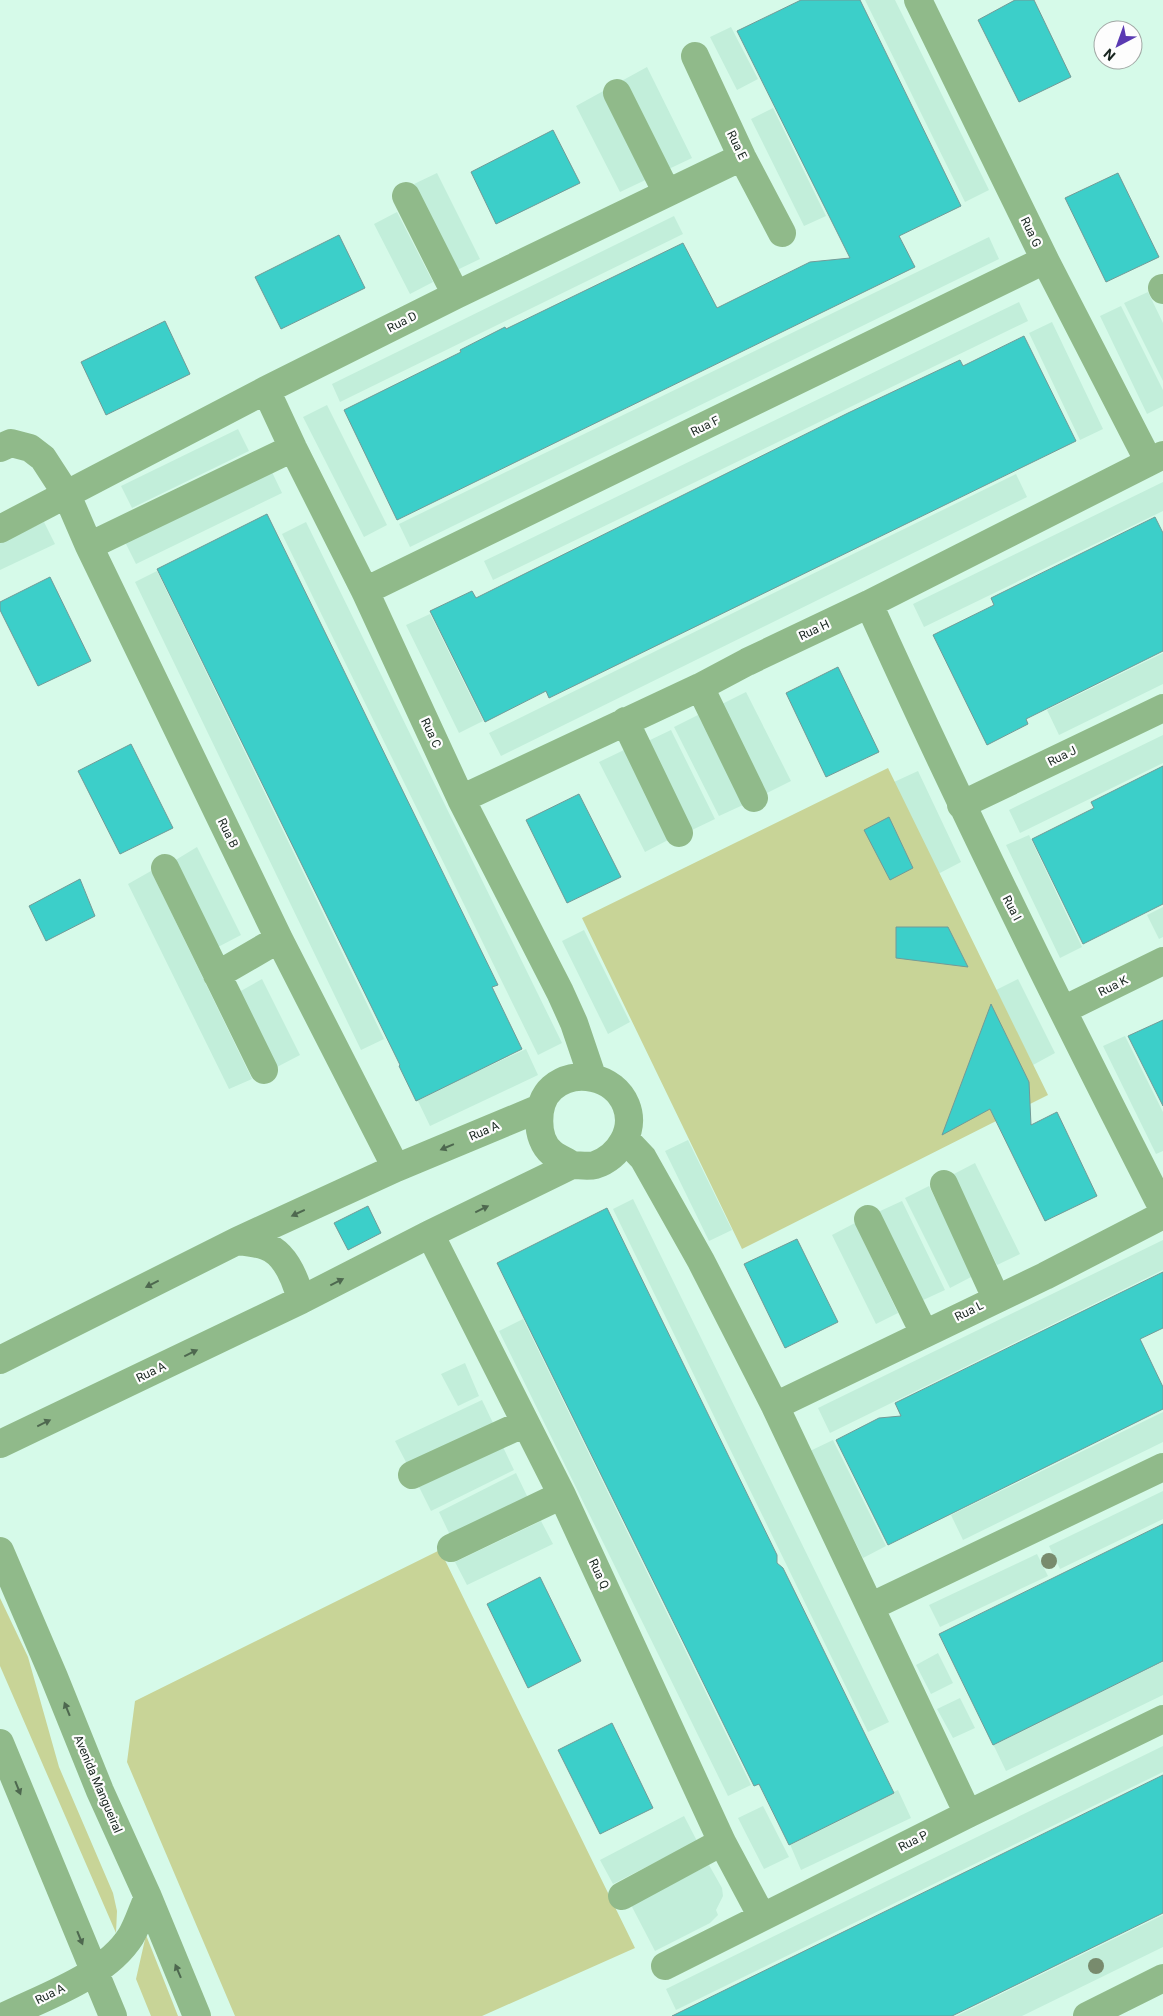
<svg xmlns="http://www.w3.org/2000/svg" width="1163" height="2016" viewBox="0 0 1163 2016" font-family="Roboto,sans-serif">
	<rect width="100%" height="100%" fill="#d6fae9"/>
	<!-- built -->
	<path fill="#c2eeda" d="M 865,0 L 895,0 L 989,190 L 965,202 Z
		M 731,27 L 758,79 L 737,90 L 710,37 Z
		M 647,67 L 692,158 L 620,192 L 576,106 Z
		M 773,108 L 826,216 L 804,226 L 751,119 Z
		M 437,173 L 480,259 L 457,270 L 414,184 Z
		M 397,212 L 433,282 L 410,294 L 374,224 Z
		M 674,216 L 683,234 L 340,402 L 332,384 Z
		M 989,237 L 999,259 L 410,547 L 399,524 Z
		M 1148,292 L 1163,323 L 1163,381 L 1124,303 Z
		M 1019,302 L 1028,321 L 493,580 L 484,561 Z
		M 1121,306 L 1163,390 L 1163,406 L 1147,414 L 1100,316 Z
		M 1052,322 L 1103,429 L 1080,440 L 1029,333 Z
		M 327,405 L 387,525 L 364,537 L 303,417 Z
		M 238,429 L 249,451 L 132,508 L 121,486 Z
		M 271,470 L 282,493 L 136,564 L 125,542 Z
		M 1016,474 L 1027,497 L 501,756 L 489,733 Z
		M 1163,482 L 1163,511 L 924,627 L 913,604 Z
		M 44,522 L 55,544 L 0,570 L 0,543 Z
		M 306,522 L 562,1043 L 538,1055 L 282,534 Z
		M 157,571 L 384,1039 L 361,1050 L 135,582 Z
		M 430,614 L 483,721 L 459,733 L 406,625 Z
		M 1163,653 L 1163,684 L 1059,735 L 1047,710 Z
		M 746,692 L 791,781 L 767,793 L 722,704 Z
		M 698,715 L 743,805 L 719,816 L 674,727 Z
		M 671,730 L 715,819 L 692,830 L 648,741 Z
		M 1163,735 L 1163,763 L 1020,833 L 1009,810 Z
		M 624,750 L 668,840 L 645,852 L 599,762 Z
		M 918,771 L 961,862 L 938,874 L 894,782 Z
		M 1029,835 L 1082,947 L 1060,958 L 1006,845 Z
		M 197,847 L 241,935 L 218,947 L 174,861 Z
		M 151,871 L 252,1079 L 229,1089 L 128,884 Z
		M 1163,907 L 1163,937 L 1159,939 L 1147,915 Z
		M 584,930 L 630,1022 L 608,1034 L 562,941 Z
		M 262,979 L 300,1055 L 277,1067 L 239,992 Z
		M 1018,979 L 1055,1053 L 1033,1065 L 996,990 Z
		M 1125,1036 L 1163,1112 L 1163,1151 L 1156,1154 L 1103,1046 Z
		M 526,1049 L 538,1075 L 430,1126 L 417,1099 Z
		M 688,1140 L 732,1230 L 709,1241 L 665,1151 Z
		M 975,1163 L 1020,1254 L 997,1265 L 952,1175 Z
		M 929,1186 L 973,1276 L 950,1288 L 905,1198 Z
		M 633,1199 L 889,1722 L 868,1732 L 613,1209 Z
		M 902,1201 L 945,1290 L 921,1301 L 878,1212 Z
		M 855,1223 L 898,1313 L 876,1324 L 832,1235 Z
		M 1163,1240 L 1163,1270 L 830,1433 L 818,1408 Z
		M 523,1319 L 751,1785 L 728,1796 L 499,1331 Z
		M 465,1363 L 479,1396 L 458,1406 L 441,1374 Z
		M 482,1400 L 493,1423 L 407,1464 L 395,1441 Z
		M 1163,1412 L 1163,1442 L 963,1540 L 951,1515 Z
		M 833,1440 L 886,1546 L 863,1558 L 810,1451 Z
		M 503,1447 L 514,1470 L 431,1511 L 419,1487 Z
		M 516,1473 L 528,1498 L 450,1535 L 439,1512 Z
		M 1163,1491 L 1163,1519 L 1060,1569 L 1049,1546 Z
		M 541,1521 L 553,1544 L 467,1585 L 455,1562 Z
		M 1037,1554 L 1048,1576 L 940,1627 L 929,1605 Z
		M 938,1653 L 953,1683 L 931,1694 L 916,1665 Z
		M 1163,1662 L 1163,1695 L 1006,1771 L 993,1744 Z
		M 960,1698 L 975,1728 L 953,1738 L 937,1709 Z
		M 1163,1746 L 1163,1772 L 676,2010 L 666,1989 Z
		M 898,1790 L 911,1818 L 801,1870 L 789,1842 Z
		M 763,1806 L 789,1857 L 764,1869 L 738,1818 Z
		M 684,1816 L 697,1841 L 613,1884 L 600,1860 Z
		M 709,1865 L 722,1888 L 723,1896 L 716,1910 L 718,1915 L 710,1923 L 655,1951 L 631,1905 Z
		M 1163,1915 L 1163,1947 L 1022,2016 L 956,2016 Z"/>
	<!-- green -->
	<path fill="#c8d497" d="M 888,768 L 1048,1095 L 742,1249 L 582,918 Z
		M 440,1550 L 635,1948 L 482,2016 L 235,2016 L 127,1762 L 135,1701 Z
		M 0,1598 L 28,1657 L 59,1767 L 113,1893 L 117,1911 L 116,1933 L 0,1666 Z
		M 146,1935 L 178,2016 L 151,2016 L 136,1979 Z"/>
	<!-- building -->
	<path fill="#3ccfc9" stroke="#729a97" d="M 801,0 L 860,0 L 961,206 L 899,236 L 915,267 L 397,520 L 344,410 L 461,352 L 460,350 L 505,327 L 506,329 L 683,243 L 717,308 L 810,262 L 850,258 L 737,31 Z
		M 1015,0 L 1034,0 L 1071,77 L 1019,102 L 978,20 Z
		M 553,130 L 580,183 L 496,224 L 471,172 Z
		M 1118,173 L 1159,257 L 1106,282 L 1065,198 Z
		M 339,235 L 365,288 L 281,329 L 255,277 Z
		M 165,321 L 190,374 L 106,415 L 81,362 Z
		M 1024,336 L 1076,441 L 549,698 L 546,691 L 485,722 L 430,611 L 472,591 L 476,598 L 848,413 L 960,360 L 963,366 Z
		M 267,514 L 498,985 L 492,987 L 522,1049 L 416,1101 L 399,1066 L 400,1065 L 157,569 Z
		M 1155,517 L 1163,533 L 1163,651 L 1026,719 L 1028,724 L 987,745 L 933,635 L 994,605 L 991,598 Z
		M 50,577 L 91,661 L 38,686 L 0,610 L 0,602 Z
		M 838,667 L 879,752 L 826,777 L 786,693 Z
		M 131,744 L 173,828 L 120,854 L 78,771 Z
		M 1163,766 L 1163,904 L 1083,944 L 1032,839 L 1094,808 L 1091,802 Z
		M 579,794 L 621,877 L 567,903 L 526,820 Z
		M 889,817 L 913,868 L 890,880 L 864,830 Z
		M 80,879 L 95,916 L 46,941 L 29,906 Z
		M 896,927 L 948,927 L 968,967 L 896,958 Z
		M 991,1004 L 1029,1082 L 1031,1125 L 1057,1112 L 1097,1196 L 1045,1221 L 990,1109 L 942,1135 Z
		M 1163,1020 L 1163,1106 L 1128,1036 Z
		M 368,1206 L 381,1233 L 348,1250 L 334,1223 Z
		M 607,1208 L 777,1555 L 777,1563 L 783,1568 L 894,1793 L 789,1845 L 759,1784 L 754,1786 L 497,1263 Z
		M 797,1239 L 838,1322 L 785,1348 L 744,1264 Z
		M 1163,1272 L 1163,1328 L 1140,1339 L 1163,1387 L 1163,1409 L 888,1545 L 836,1440 L 879,1418 L 901,1416 L 895,1403 Z
		M 1163,1524 L 1163,1661 L 993,1745 L 939,1634 Z
		M 540,1577 L 581,1661 L 528,1688 L 487,1604 Z
		M 612,1723 L 653,1808 L 600,1834 L 558,1750 Z
		M 1163,1775 L 1163,1913 L 1020,1983 L 952,2016 L 672,2016 Z"/>
	<g fill="none" stroke-linecap="round" stroke-linejoin="round">
		<!-- minor -->
		<path stroke="#90ba8a" stroke-width="28" d="M 918,0 L 1045,260 L 1149,462
			M 695,56 L 742,157 L 782,233
			M 617,93 L 667,193
			M 406,196 L 456,295
			M 1162,288 L 1163,290
			M 266,390 L 293,448 L 365,591 L 461,799 L 560,992 L 574,1023 L 592,1076
			M 0,448 L 11,443 L 30,448 L 43,458 L 67,495 L 89,546 L 279,939 L 396,1168
			M 0,529 L 266,390 L 456,295 L 742,157
			M 89,546 L 293,448
			M 365,591 L 1045,260
			M 869,604 C 961,808 1061,1010 1163,1209
			M 700,687 L 754,798
			M 625,721 L 679,833
			M 461,799 L 700,687 L 747,662 L 869,604 L 1163,455
			M 961,805 L 1163,708
			M 165,868 L 264,1070
			M 217,975 L 279,939
			M 1063,1010 L 1163,961
			M 625,1139 L 643,1158 L 701,1261 L 775,1406 L 968,1814
			M 944,1184 L 996,1298
			M 868,1219 L 924,1333
			M 430,1234 L 562,1495 L 722,1842 L 762,1917
			M 237,1241 C 246,1242 256,1243 265,1246 C 286,1253 296,1281 301,1300
			M 0,1360 L 237,1241 L 396,1168 L 540,1108
			M 775,1406 L 1045,1276 L 1163,1215
			M 0,1444 L 301,1300 L 430,1234 L 572,1165 C 579,1165 588,1167 595,1165 C 619,1157 636,1130 626,1105 C 614,1076 575,1068 552,1088 C 535,1103 535,1139 552,1153 C 558,1158 566,1161 572,1165
			M 412,1475 L 525,1423
			M 451,1548 L 562,1495
			M 0,1551 L 54,1677 L 100,1791 L 148,1897 L 197,2016
			M 870,1607 L 1163,1467
			M 0,1743 L 113,2016
			M 622,1896 L 722,1842
			M 665,1966 L 968,1814 L 1163,1719
			M 5,2016 C 46,1996 106,1976 131,1936 C 138,1924 142,1910 148,1897
			M 1087,2016 L 1163,1978"/>
	</g>
	<!-- trees -->
	<g fill="#788b6d">
		<circle cx="1049" cy="1561" r="8"/>
		<circle cx="1096" cy="1966" r="8"/>
	</g>
	<!-- one-way arrows -->
	<defs><path id="oneway-solid" d="M-6-.8H1V-3.2L6.5 0L1 3.2V.8H-6Z" transform="scale(1.25)"/></defs>
	<g fill="#4e684f">
		<use href="#oneway-solid" transform="translate(447 1147) rotate(157)"/>
		<use href="#oneway-solid" transform="translate(482 1209) rotate(-26)"/>
		<use href="#oneway-solid" transform="translate(298 1213) rotate(155)"/>
		<use href="#oneway-solid" transform="translate(337 1282) rotate(-27)"/>
		<use href="#oneway-solid" transform="translate(152 1284) rotate(153)"/>
		<use href="#oneway-solid" transform="translate(191 1353) rotate(-26)"/>
		<use href="#oneway-solid" transform="translate(44 1423) rotate(-26)"/>
		<use href="#oneway-solid" transform="translate(67 1709) rotate(-112)"/>
		<use href="#oneway-solid" transform="translate(18 1788) rotate(68)"/>
		<use href="#oneway-solid" transform="translate(80 1938) rotate(68)"/>
		<use href="#oneway-solid" transform="translate(178 1971) rotate(-113)"/>
	</g>
	<g text-anchor="middle" stroke-width="4.5" stroke-linejoin="round" paint-order="stroke">
		<!-- street labels -->
		<g font-size="12" fill="#18251f" stroke="#fdfdfd">
			<text transform="translate(737 145) rotate(64)" y="4">Rua E</text>
			<text transform="translate(1031 232) rotate(64)" y="4">Rua G</text>
			<text transform="translate(402 322) rotate(-27)" y="4">Rua D</text>
			<text transform="translate(705 426) rotate(-26)" y="4">Rua F</text>
			<text transform="translate(814 630) rotate(-25)" y="4">Rua H</text>
			<text transform="translate(431 733) rotate(65)" y="4">Rua C</text>
			<text transform="translate(1062 756) rotate(-26)" y="4">Rua J</text>
			<text transform="translate(228 833) rotate(64)" y="4">Rua B</text>
			<text transform="translate(1012 908) rotate(63)" y="4">Rua I</text>
			<text transform="translate(1113 986) rotate(-26)" y="4">Rua K</text>
			<text transform="translate(484 1131) rotate(-23)" y="4">Rua A</text>
			<text transform="translate(969 1311) rotate(-26)" y="4">Rua L</text>
			<text transform="translate(151 1372) rotate(-26)" y="4">Rua A</text>
			<text transform="translate(599 1574) rotate(65)" y="4">Rua Q</text>
			<text transform="translate(98 1784) rotate(67)" y="4">Avenida Mangueiral</text>
			<text transform="translate(913 1841) rotate(-27)" y="4">Rua P</text>
			<text transform="translate(50 1994) rotate(-26)" y="4">Rua A</text>
		</g>
	</g>
	<!-- north arrow -->
	<g transform="translate(1118 45) rotate(221)"><circle r="24" fill="#fdfdfd" stroke="#a1a7a4"/>
	<path d="M0-4L9 19L0 12L-9 19Z" fill="#5a3ab2"/>
	<text y="-8" font-size="14" font-weight="bold" text-anchor="middle" fill="#18251f">N</text>
	</g>
</svg>
